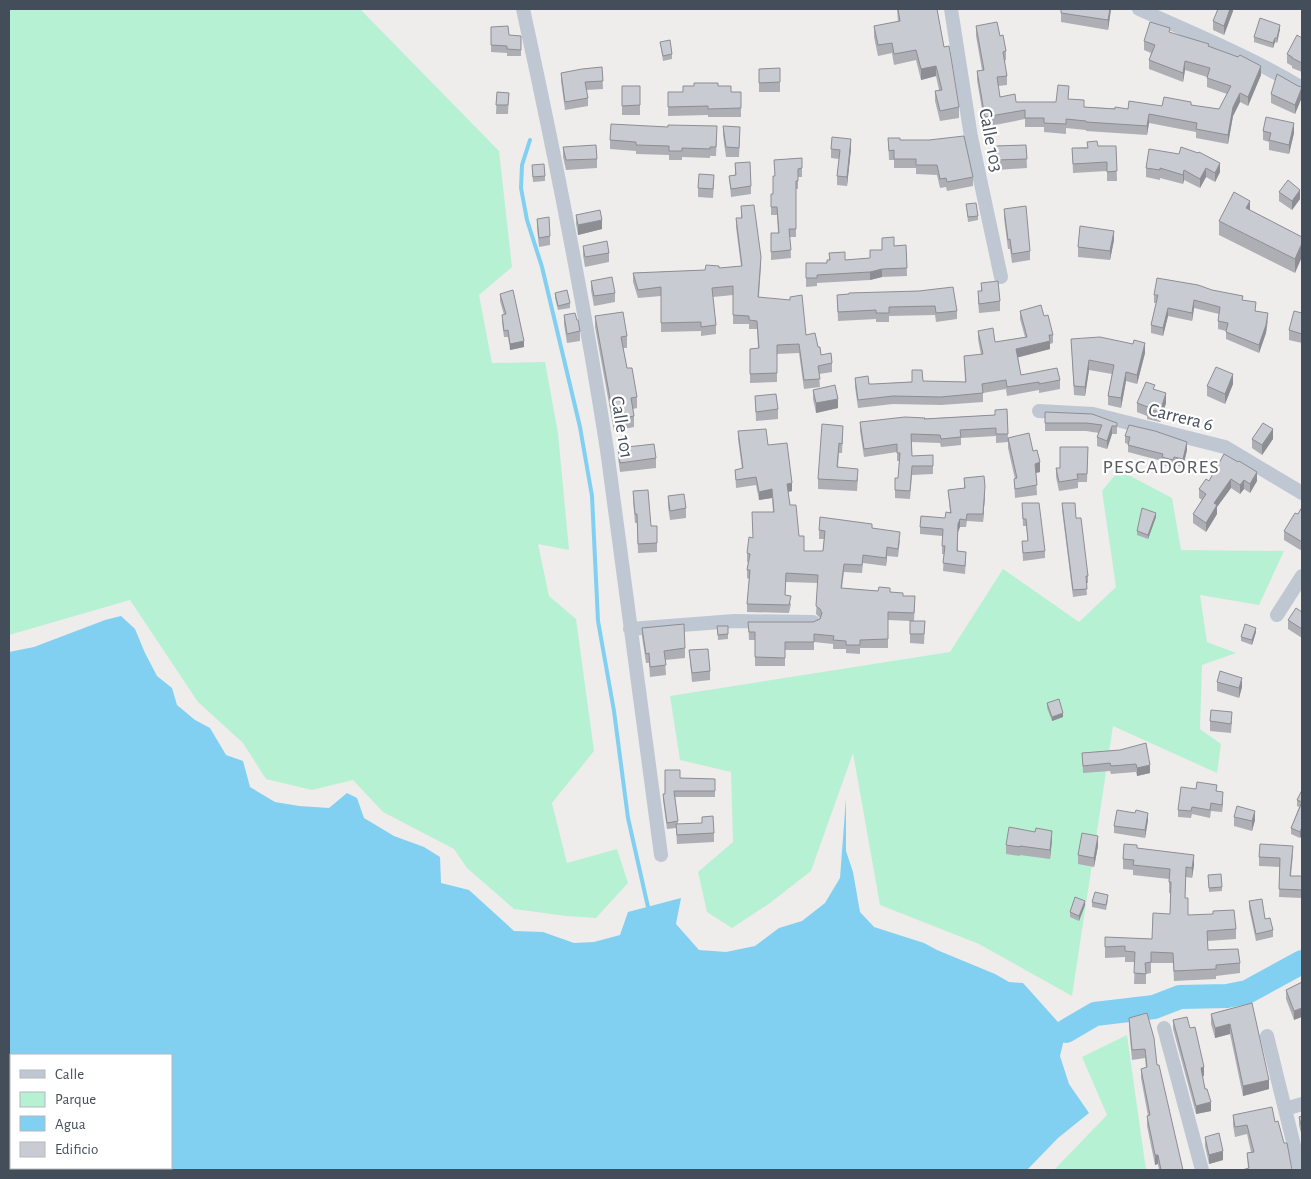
<svg xmlns="http://www.w3.org/2000/svg" width="1311" height="1179" viewBox="0 0 1311 1179" font-family="'Alegreya Sans',sans-serif">
	<rect width="100%" height="100%" fill="#efecec"/>
	<!-- green -->
	<path fill="#b7f1d3" d="M 9,9 L 360,9 L 499,151 L 512,267 L 479,295 L 492,363 L 545,362 L 558,433 L 569,550 L 538,544 L 549,596 L 576,619 L 594,751 L 552,803 L 567,863 L 617,849 L 628,883 L 596,918 L 566,916 L 514,909 L 467,868 L 454,849 L 383,812 L 353,780 L 312,790 L 266,779 L 243,743 L 198,702 L 130,600 L 9,635 Z
		M 1119,470 L 1172,498 L 1181,550 L 1284,551 L 1259,605 L 1200,595 L 1207,642 L 1236,653 L 1202,665 L 1200,729 L 1221,744 L 1217,773 L 1113,726 L 1072,996 L 979,944 L 880,905 L 853,753 L 811,871 L 770,903 L 732,928 L 707,912 L 698,872 L 733,842 L 731,772 L 680,760 L 670,696 L 950,652 L 1003,569 L 1079,622 L 1116,587 L 1102,491 Z
		M 1127,1035 L 1146,1170 L 1054,1170 L 1107,1115 L 1082,1057 Z"/>
	<!-- water -->
	<path fill="#81cff1" fill-rule="evenodd" d="M 121,616 L 135,629 L 145,653 L 157,676 L 172,688 L 177,705 L 195,720 L 210,728 L 226,755 L 243,761 L 250,787 L 275,802 L 299,806 L 329,808 L 347,793 L 357,798 L 364,818 L 394,836 L 424,847 L 440,857 L 441,883 L 469,890 L 514,931 L 543,932 L 574,943 L 594,942 L 620,935 L 628,912 L 681,898 L 676,924 L 699,950 L 726,952 L 755,946 L 779,928 L 802,921 L 825,903 L 840,878 L 846,798 L 846,851 L 853,872 L 860,912 L 874,927 L 924,943 L 937,950 L 995,974 L 1009,982 L 1023,983 L 1066,1031 L 1060,1056 L 1069,1084 L 1089,1113 L 1058,1138 L 1027,1170 L 9,1170 L 9,652 L 34,647 L 105,620 ZM 11,1055 L 171,1055 L 171,1168 L 11,1168 Z"/>
	<g fill="none" stroke-linecap="round" stroke-linejoin="round">
		<!-- stream -->
		<path stroke="#81cff1" stroke-width="4" d="M 530,140 L 522,165 L 521,188 L 527,220 L 542,267 L 580,427 L 592,496 L 598,621 L 614,711 L 628,818 L 648,907"/>
		<!-- river -->
		<path stroke="#81cff1" stroke-width="24" d="M 1066,1031 L 1095,1014 L 1154,1007 L 1180,997 L 1227,996 L 1247,992 L 1302,962"/>
		<!-- minor -->
		<path stroke="#bfc7d3" stroke-width="14" d="M 523,9 C 555,155 584,302 607,450 L 661,855
			M 951,9 L 971,137 L 1001,277
			M 1139,9 C 1194,34 1251,57 1302,88
			M 1039,411 L 1093,414 L 1225,447 L 1302,493
			M 1277,615 L 1302,576
			M 630,629 L 734,621 L 813,622
			M 1164,1028 L 1202,1170
			M 1267,1036 L 1300,1170
			M 1285,1109 L 1302,1104"/>
	</g>
	<!-- wall -->
	<path fill="#adafb5" d="M 897,9 L 937,9 L 944,47 L 959,107 L 959,118 L 940,121 L 935,101 L 935,91 L 939,90 L 936,76 L 921,80 L 916,60 L 894,65 L 892,53 L 878,56 L 874,37 L 874,26 L 898,22 Z
		M 1111,9 L 1108,30 L 1061,22 L 1061,13 Z
		M 1233,9 L 1233,11 L 1224,35 L 1213,30 L 1213,21 Z
		M 976,26 L 1000,36 L 1006,51 L 1006,60 L 1004,61 L 1007,76 L 1007,85 L 998,86 L 1000,97 L 1016,102 L 1056,102 L 1068,99 L 1084,107 L 1128,109 L 1162,106 L 1191,105 L 1219,109 L 1227,94 L 1207,87 L 1207,77 L 1185,70 L 1183,82 L 1149,69 L 1149,60 L 1151,53 L 1144,50 L 1144,41 L 1170,33 L 1209,47 L 1261,75 L 1248,106 L 1240,102 L 1233,116 L 1228,144 L 1196,138 L 1196,132 L 1149,123 L 1147,135 L 1086,131 L 1086,130 L 1066,128 L 1066,134 L 1044,132 L 1044,127 L 1025,127 L 1025,119 L 985,127 L 977,80 L 977,71 L 982,70 L 976,36 Z
		M 491,27 L 509,35 L 521,36 L 521,56 L 507,56 L 507,53 L 491,52 Z
		M 1280,29 L 1277,43 L 1275,42 L 1273,48 L 1254,42 L 1254,37 Z
		M 1302,38 L 1302,72 L 1292,68 L 1292,66 L 1287,63 L 1287,54 Z
		M 660,42 L 672,54 L 672,59 L 663,61 Z
		M 602,67 L 603,89 L 586,90 L 588,98 L 588,106 L 565,110 L 561,81 L 561,73 Z
		M 780,68 L 780,92 L 759,92 L 759,69 Z
		M 622,86 L 640,86 L 640,115 L 622,115 Z
		M 718,86 L 731,92 L 741,92 L 741,117 L 708,117 L 708,115 L 668,116 L 668,92 L 683,92 Z
		M 1302,87 L 1302,97 L 1295,114 L 1271,103 L 1271,94 Z
		M 497,92 L 509,93 L 508,114 L 496,114 Z
		M 723,126 L 740,136 L 739,157 L 726,157 L 723,135 Z
		M 1263,131 L 1294,133 L 1289,154 L 1269,150 L 1269,142 L 1263,140 Z
		M 717,135 L 716,156 L 710,156 L 710,158 L 682,157 L 682,160 L 669,160 L 669,155 L 636,154 L 636,151 L 610,149 L 610,140 Z
		M 888,138 L 900,140 L 973,177 L 973,186 L 947,191 L 946,187 L 940,188 L 937,175 L 916,174 L 916,168 L 894,168 L 894,160 L 889,160 Z
		M 1026,145 L 1027,168 L 997,170 L 996,146 Z
		M 1116,146 L 1117,181 L 1107,181 L 1107,171 L 1073,173 L 1072,148 Z
		M 563,147 L 597,159 L 597,168 L 566,170 L 563,157 Z
		M 831,149 L 851,149 L 847,186 L 837,185 L 837,176 L 839,159 L 831,158 Z
		M 1149,149 L 1220,172 L 1215,182 L 1206,177 L 1200,188 L 1184,180 L 1183,184 L 1160,178 L 1160,180 L 1146,177 L 1146,168 Z
		M 802,158 L 802,177 L 798,177 L 798,189 L 796,189 L 796,237 L 790,237 L 791,258 L 771,260 L 771,233 L 778,233 L 777,215 L 771,215 L 771,194 L 773,194 L 773,176 L 775,176 L 774,160 Z
		M 735,163 L 751,186 L 751,194 L 731,197 L 729,176 L 735,175 Z
		M 532,170 L 545,176 L 545,181 L 533,182 Z
		M 714,184 L 713,198 L 698,197 L 698,188 Z
		M 1279,192 L 1300,199 L 1292,210 L 1279,201 Z
		M 966,204 L 978,216 L 978,220 L 968,222 Z
		M 741,206 L 761,266 L 759,297 L 806,335 L 818,347 L 821,355 L 832,363 L 832,372 L 819,374 L 820,387 L 804,389 L 799,353 L 777,354 L 777,382 L 750,383 L 750,349 L 758,348 L 757,329 L 749,329 L 749,324 L 733,324 L 733,295 L 713,297 L 716,325 L 716,334 L 701,336 L 701,331 L 661,332 L 661,296 L 638,298 L 633,282 L 633,273 L 705,270 L 741,266 L 736,227 L 736,218 L 741,218 Z
		M 1004,209 L 1030,251 L 1030,260 L 1012,263 L 1010,249 L 1008,249 L 1004,218 Z
		M 1250,210 L 1302,237 L 1295,273 L 1219,235 L 1219,221 Z
		M 576,215 L 602,229 L 578,235 L 576,224 Z
		M 537,219 L 550,236 L 550,245 L 539,247 L 537,228 Z
		M 882,238 L 894,246 L 906,245 L 907,276 L 882,277 L 870,280 L 817,283 L 817,286 L 806,287 L 806,263 L 827,263 L 829,260 L 829,253 L 845,260 L 870,258 L 870,250 L 882,250 Z
		M 1114,240 L 1110,260 L 1078,257 L 1078,247 Z
		M 583,246 L 609,253 L 609,262 L 585,267 L 583,255 Z
		M 591,281 L 615,293 L 615,302 L 594,306 L 591,290 Z
		M 981,283 L 1000,301 L 1000,311 L 979,313 L 978,301 L 978,291 L 981,291 Z
		M 919,291 L 957,311 L 957,319 L 936,322 L 935,315 L 889,316 L 889,322 L 876,322 L 876,319 L 838,321 L 837,295 Z
		M 555,293 L 570,303 L 570,308 L 558,310 L 555,298 Z
		M 500,294 L 524,347 L 510,350 L 508,337 L 504,337 L 502,322 L 502,315 L 504,315 L 500,301 Z
		M 1154,295 L 1243,300 L 1268,321 L 1266,333 L 1259,353 L 1226,339 L 1226,331 L 1218,329 L 1218,321 L 1219,314 L 1194,308 L 1192,321 L 1168,316 L 1163,336 L 1151,333 L 1151,325 L 1156,303 L 1154,303 Z
		M 1020,311 L 1044,316 L 1053,335 L 1053,343 L 1050,344 L 1050,349 L 1018,357 L 1021,375 L 1060,380 L 1060,389 L 1039,393 L 1039,390 L 1007,396 L 1006,389 L 983,393 L 983,402 L 941,405 L 893,404 L 858,408 L 855,387 L 855,378 L 869,384 L 873,384 L 923,381 L 965,382 L 964,356 L 981,355 L 978,339 L 978,331 L 995,342 L 1025,337 L 1020,319 Z
		M 1302,313 L 1302,343 L 1289,340 L 1289,330 Z
		M 564,315 L 577,320 L 580,331 L 580,341 L 567,343 L 564,324 Z
		M 595,316 L 627,336 L 627,348 L 623,348 L 627,368 L 637,397 L 637,408 L 633,409 L 634,416 L 634,427 L 614,431 L 595,327 Z
		M 1071,339 L 1145,353 L 1137,384 L 1126,381 L 1121,408 L 1108,405 L 1108,396 L 1112,374 L 1089,370 L 1085,396 L 1074,395 Z
		M 1233,384 L 1225,404 L 1207,396 L 1207,386 Z
		M 813,390 L 838,408 L 816,413 L 813,399 Z
		M 1155,390 L 1166,403 L 1160,422 L 1147,419 L 1147,416 L 1137,412 L 1137,403 Z
		M 755,396 L 778,409 L 778,419 L 756,421 Z
		M 1007,409 L 1008,438 L 1033,451 L 1040,472 L 1036,473 L 1037,495 L 1015,498 L 1014,479 L 1015,479 L 1008,448 L 1008,442 L 996,443 L 996,436 L 961,438 L 961,445 L 941,447 L 940,443 L 911,442 L 912,456 L 933,455 L 933,474 L 912,475 L 910,499 L 895,498 L 895,478 L 898,478 L 900,461 L 897,461 L 897,452 L 864,457 L 860,431 L 860,422 L 995,415 Z
		M 1045,412 L 1117,423 L 1117,434 L 1112,434 L 1107,449 L 1097,446 L 1097,437 L 1099,433 L 1086,431 L 1045,431 Z
		M 738,431 L 768,445 L 792,491 L 788,492 L 790,505 L 799,536 L 804,551 L 823,551 L 824,539 L 819,539 L 819,530 L 872,528 L 900,540 L 898,557 L 887,556 L 886,566 L 863,563 L 862,573 L 844,572 L 842,588 L 890,592 L 903,596 L 915,604 L 914,621 L 925,621 L 924,644 L 910,643 L 910,621 L 888,620 L 888,648 L 860,648 L 860,654 L 846,653 L 846,649 L 833,649 L 833,644 L 814,642 L 814,650 L 785,650 L 785,666 L 755,666 L 755,640 L 749,640 L 748,622 L 813,622 L 820,618 L 816,614 L 818,583 L 786,582 L 785,595 L 791,604 L 789,613 L 747,612 L 747,604 L 749,579 L 747,578 L 747,570 L 748,562 L 747,562 L 747,553 L 752,538 L 773,512 L 772,498 L 759,500 L 756,485 L 736,488 L 735,470 L 742,469 L 738,439 Z
		M 843,435 L 842,453 L 839,453 L 838,467 L 858,478 L 857,491 L 818,489 L 818,479 Z
		M 1125,436 L 1187,450 L 1183,467 L 1174,465 L 1173,468 L 1162,465 L 1162,461 L 1128,452 L 1128,444 L 1125,443 Z
		M 1252,439 L 1273,439 L 1262,455 L 1252,448 Z
		M 1088,447 L 1087,482 L 1078,482 L 1078,488 L 1059,491 L 1056,477 L 1056,468 L 1060,468 Z
		M 618,448 L 656,458 L 656,468 L 620,472 L 618,457 Z
		M 1224,454 L 1257,481 L 1250,493 L 1244,489 L 1240,494 L 1231,488 L 1217,507 L 1217,514 L 1206,532 L 1193,523 L 1193,514 L 1202,500 L 1199,498 L 1199,489 L 1209,481 Z
		M 964,478 L 985,494 L 983,522 L 967,521 L 966,527 L 960,527 L 958,532 L 958,551 L 966,560 L 965,574 L 943,571 L 944,554 L 942,554 L 942,536 L 920,534 L 920,527 L 945,518 L 950,512 L 948,490 L 964,488 Z
		M 633,491 L 651,526 L 657,526 L 657,552 L 638,553 L 637,523 L 635,523 L 633,500 Z
		M 668,496 L 686,508 L 686,518 L 670,520 L 668,506 Z
		M 1022,503 L 1045,551 L 1045,558 L 1023,561 L 1022,541 L 1028,541 L 1026,526 L 1023,526 Z
		M 1062,503 L 1076,518 L 1088,576 L 1088,583 L 1086,583 L 1087,595 L 1073,597 L 1062,510 Z
		M 1302,507 L 1302,551 L 1284,540 L 1284,531 L 1298,514 Z
		M 1156,517 L 1148,539 L 1137,535 L 1137,531 Z
		M 1302,612 L 1302,638 L 1288,629 L 1288,620 Z
		M 717,626 L 728,626 L 728,639 L 718,640 Z
		M 642,628 L 685,648 L 685,658 L 665,660 L 666,675 L 650,677 L 649,663 L 646,663 L 642,637 Z
		M 1256,632 L 1252,645 L 1241,641 L 1241,637 Z
		M 689,650 L 710,671 L 710,680 L 692,682 Z
		M 1217,682 L 1242,687 L 1239,698 L 1217,691 Z
		M 1047,703 L 1063,717 L 1052,721 L 1047,708 Z
		M 1210,721 L 1232,721 L 1231,733 L 1210,731 Z
		M 1120,750 L 1150,773 L 1137,776 L 1136,772 L 1111,774 L 1110,771 L 1083,773 L 1082,753 Z
		M 680,778 L 715,779 L 715,797 L 675,797 L 678,824 L 714,833 L 714,842 L 677,844 L 676,828 L 667,829 L 663,800 L 663,794 L 665,794 Z
		M 1196,789 L 1217,791 L 1223,799 L 1222,812 L 1211,811 L 1210,818 L 1192,814 L 1191,818 L 1178,817 L 1178,810 Z
		M 1302,790 L 1302,834 L 1300,838 L 1291,834 L 1291,828 L 1299,807 L 1297,806 L 1297,800 Z
		M 1234,817 L 1255,820 L 1252,831 L 1234,826 Z
		M 1148,820 L 1145,838 L 1114,833 L 1114,826 Z
		M 1052,840 L 1050,859 L 1020,855 L 1020,856 L 1006,854 L 1006,845 Z
		M 1098,846 L 1094,867 L 1078,864 L 1078,855 Z
		M 1137,849 L 1194,865 L 1192,878 L 1186,877 L 1185,898 L 1188,915 L 1236,929 L 1236,939 L 1208,941 L 1208,950 L 1240,963 L 1240,973 L 1216,976 L 1216,979 L 1174,981 L 1173,963 L 1151,963 L 1151,973 L 1146,974 L 1146,984 L 1134,984 L 1135,962 L 1125,962 L 1125,957 L 1105,958 L 1105,937 L 1152,939 L 1170,914 L 1171,893 L 1169,893 L 1169,879 L 1133,875 L 1133,870 L 1123,869 L 1123,859 Z
		M 1293,854 L 1291,876 L 1302,876 L 1302,898 L 1279,897 L 1280,867 L 1259,866 L 1259,857 Z
		M 1208,875 L 1222,887 L 1222,891 L 1209,892 Z
		M 1108,900 L 1106,910 L 1092,907 L 1092,902 Z
		M 1249,901 L 1273,930 L 1273,937 L 1256,941 L 1249,908 Z
		M 1085,905 L 1079,921 L 1070,917 L 1070,912 Z
		M 1302,982 L 1294,1020 L 1286,999 L 1286,990 Z
		M 1252,1003 L 1269,1089 L 1243,1096 L 1230,1034 L 1215,1038 L 1211,1024 L 1211,1014 Z
		M 1129,1018 L 1157,1065 L 1183,1170 L 1159,1170 L 1158,1164 L 1155,1165 L 1147,1126 L 1147,1116 L 1148,1116 L 1141,1078 L 1141,1069 L 1146,1068 L 1145,1058 L 1132,1060 L 1129,1028 Z
		M 1173,1020 L 1190,1028 L 1204,1076 L 1202,1076 L 1211,1111 L 1196,1114 L 1173,1029 Z
		M 1233,1115 L 1275,1122 L 1284,1143 L 1292,1170 L 1248,1169 L 1247,1153 L 1251,1152 L 1247,1134 L 1235,1137 L 1233,1125 Z
		M 1302,1116 L 1302,1137 L 1299,1125 L 1299,1117 Z
		M 1205,1137 L 1223,1160 L 1209,1164 L 1205,1146 Z"/>
	<!-- shaded-wall -->
	<path fill="#8d8e93" d="M 1110,9 L 1111,9 L 1108,30 L 1108,20 Z
		M 1230,9 L 1233,9 L 1233,11 L 1224,35 L 1224,26 Z
		M 1280,25 L 1280,29 L 1277,43 L 1277,38 Z
		M 1275,38 L 1275,42 L 1273,48 L 1273,43 Z
		M 1185,61 L 1185,70 L 1183,82 L 1183,73 Z
		M 936,66 L 936,76 L 921,80 L 921,69 Z
		M 1261,66 L 1261,75 L 1248,106 L 1248,97 Z
		M 1302,88 L 1302,97 L 1295,114 L 1295,105 Z
		M 1240,93 L 1240,102 L 1233,116 L 1228,144 L 1228,135 L 1233,107 Z
		M 1149,114 L 1149,123 L 1147,135 L 1147,126 Z
		M 1294,123 L 1294,133 L 1289,154 L 1289,145 Z
		M 851,139 L 851,149 L 847,186 L 847,177 Z
		M 1220,163 L 1220,172 L 1215,182 L 1215,173 Z
		M 1206,168 L 1206,177 L 1200,188 L 1200,179 Z
		M 1184,170 L 1184,180 L 1183,184 L 1183,175 Z
		M 1300,190 L 1300,199 L 1292,210 L 1292,201 Z
		M 1250,201 L 1250,215 L 1246,208 Z
		M 602,220 L 602,229 L 578,235 L 578,225 Z
		M 1114,231 L 1114,240 L 1110,260 L 1110,251 Z
		M 1302,243 L 1302,257 L 1295,273 L 1295,259 Z
		M 882,269 L 882,277 L 870,280 L 870,272 Z
		M 1194,300 L 1194,308 L 1192,321 L 1192,313 Z
		M 1168,308 L 1168,316 L 1163,336 L 1163,328 Z
		M 1268,313 L 1266,333 L 1259,353 L 1259,345 Z
		M 524,341 L 524,347 L 510,350 L 510,344 Z
		M 1050,341 L 1050,349 L 1016,358 L 1016,349 Z
		M 1145,343 L 1145,353 L 1137,384 L 1137,375 Z
		M 1089,360 L 1089,370 L 1085,396 L 1085,387 Z
		M 1126,372 L 1126,381 L 1121,408 L 1121,398 Z
		M 1233,374 L 1233,384 L 1225,404 L 1225,394 Z
		M 1166,393 L 1166,403 L 1160,422 L 1160,412 Z
		M 838,399 L 838,408 L 816,413 L 816,403 Z
		M 1112,426 L 1112,434 L 1107,449 L 1107,441 Z
		M 1273,429 L 1273,439 L 1262,455 L 1262,445 Z
		M 1187,442 L 1187,450 L 1183,467 L 1183,459 Z
		M 1040,462 L 1040,472 L 1035,473 L 1035,464 Z
		M 1257,472 L 1257,481 L 1250,493 L 1250,484 Z
		M 1231,479 L 1231,488 L 1217,507 L 1217,514 L 1206,532 L 1206,523 L 1214,503 Z
		M 1244,480 L 1244,489 L 1240,494 L 1240,485 Z
		M 792,483 L 792,491 L 787,492 L 787,484 Z
		M 985,486 L 985,494 L 983,522 L 983,514 Z
		M 772,489 L 772,498 L 759,500 L 759,492 Z
		M 1156,513 L 1156,517 L 1148,539 L 1148,535 Z
		M 960,519 L 960,527 L 958,532 L 958,524 Z
		M 887,547 L 887,556 L 886,566 L 886,558 Z
		M 1256,628 L 1256,632 L 1252,645 L 1252,640 Z
		M 1242,678 L 1242,687 L 1239,698 L 1239,688 Z
		M 1063,713 L 1063,717 L 1052,721 L 1052,717 Z
		M 1150,765 L 1150,773 L 1137,776 L 1137,768 Z
		M 1223,792 L 1223,799 L 1222,812 L 1222,805 Z
		M 1255,811 L 1255,820 L 1252,831 L 1252,821 Z
		M 1148,813 L 1148,820 L 1145,838 L 1145,830 Z
		M 1302,827 L 1302,834 L 1300,838 L 1300,832 Z
		M 1052,831 L 1052,840 L 1050,859 L 1050,850 Z
		M 1098,836 L 1098,846 L 1094,867 L 1094,858 Z
		M 1194,855 L 1194,865 L 1192,878 L 1192,868 Z
		M 1085,901 L 1085,905 L 1079,921 L 1079,916 Z
		M 1302,1008 L 1302,1017 L 1294,1020 L 1294,1011 Z
		M 1230,1024 L 1230,1034 L 1215,1038 L 1215,1028 Z
		M 1204,1067 L 1204,1076 L 1201,1077 L 1201,1068 Z
		M 1269,1080 L 1269,1089 L 1243,1096 L 1243,1086 Z
		M 1211,1102 L 1211,1111 L 1196,1114 L 1196,1106 Z
		M 1223,1151 L 1223,1160 L 1209,1164 L 1209,1155 Z
		M 1155,1155 L 1158,1155 L 1158,1164 L 1155,1165 Z"/>
	<!-- building -->
	<path fill="#c9cbd2" stroke="#8d8e93" d="M 898,9 L 937,9 L 944,47 L 949,46 L 951,57 L 959,107 L 940,111 L 935,91 L 942,90 L 936,66 L 921,69 L 916,50 L 894,54 L 892,43 L 878,45 L 874,26 L 900,21 Z
		M 1061,9 L 1110,9 L 1108,20 L 1061,13 Z
		M 1218,9 L 1230,9 L 1224,26 L 1213,21 Z
		M 1260,18 L 1280,25 L 1277,38 L 1275,38 L 1273,43 L 1254,37 Z
		M 997,22 L 1000,36 L 1003,35 L 1006,51 L 1003,52 L 1007,76 L 997,77 L 1000,97 L 1015,94 L 1016,102 L 1056,102 L 1058,85 L 1069,86 L 1068,99 L 1084,100 L 1084,107 L 1115,109 L 1115,107 L 1128,109 L 1129,101 L 1162,106 L 1164,97 L 1191,102 L 1191,105 L 1219,109 L 1231,86 L 1207,78 L 1210,68 L 1185,61 L 1183,73 L 1149,60 L 1155,45 L 1144,41 L 1150,22 L 1170,28 L 1169,32 L 1209,44 L 1208,46 L 1238,57 L 1240,55 L 1261,66 L 1248,97 L 1240,93 L 1233,107 L 1228,135 L 1196,129 L 1197,123 L 1149,114 L 1147,126 L 1086,122 L 1086,121 L 1066,119 L 1066,124 L 1044,123 L 1044,118 L 1025,118 L 1025,110 L 985,117 L 977,71 L 984,70 L 976,26 Z
		M 508,26 L 509,35 L 521,36 L 521,50 L 507,49 L 507,46 L 491,45 L 491,27 Z
		M 1297,35 L 1302,38 L 1302,63 L 1292,58 L 1292,57 L 1287,54 Z
		M 670,40 L 672,54 L 663,56 L 660,42 Z
		M 602,67 L 603,81 L 585,82 L 588,98 L 565,102 L 561,73 L 582,69 Z
		M 780,68 L 780,82 L 759,83 L 759,69 Z
		M 1277,74 L 1298,86 L 1302,87 L 1295,105 L 1271,94 Z
		M 694,83 L 718,83 L 718,86 L 731,86 L 731,92 L 741,92 L 741,108 L 708,109 L 708,106 L 668,107 L 668,92 L 683,92 L 683,86 L 694,86 Z
		M 622,86 L 640,86 L 640,105 L 622,106 Z
		M 497,92 L 509,93 L 508,105 L 496,105 Z
		M 1266,117 L 1294,123 L 1289,145 L 1269,140 L 1271,133 L 1263,131 Z
		M 611,124 L 668,127 L 668,125 L 717,126 L 716,147 L 710,147 L 710,149 L 682,148 L 682,151 L 669,151 L 669,146 L 636,145 L 636,142 L 610,140 Z
		M 723,126 L 740,127 L 739,148 L 726,147 Z
		M 964,136 L 973,177 L 947,182 L 946,178 L 940,179 L 937,165 L 916,165 L 916,159 L 894,159 L 894,150 L 889,151 L 888,138 L 900,138 L 900,140 L 929,140 Z
		M 832,137 L 851,139 L 847,177 L 837,176 L 840,150 L 831,149 Z
		M 1097,141 L 1098,146 L 1116,146 L 1117,171 L 1107,172 L 1107,162 L 1073,164 L 1072,148 L 1088,148 L 1087,142 Z
		M 596,145 L 597,159 L 566,160 L 563,147 Z
		M 1026,145 L 1027,159 L 997,160 L 996,146 Z
		M 1181,147 L 1198,153 L 1199,152 L 1220,163 L 1215,173 L 1206,168 L 1200,179 L 1184,170 L 1183,175 L 1160,168 L 1160,170 L 1146,168 L 1149,149 L 1179,154 Z
		M 802,158 L 802,168 L 798,169 L 798,181 L 796,181 L 796,229 L 789,229 L 791,250 L 771,252 L 771,233 L 779,233 L 777,207 L 771,207 L 771,194 L 773,194 L 773,176 L 775,176 L 774,160 Z
		M 750,162 L 751,186 L 731,189 L 729,176 L 736,175 L 735,163 Z
		M 544,164 L 545,176 L 533,177 L 532,165 Z
		M 699,174 L 714,175 L 713,189 L 698,188 Z
		M 1288,180 L 1300,190 L 1292,201 L 1279,192 Z
		M 1234,192 L 1250,201 L 1246,208 L 1302,237 L 1302,243 L 1295,259 L 1219,221 Z
		M 976,203 L 978,216 L 968,217 L 966,204 Z
		M 754,205 L 761,257 L 758,297 L 790,300 L 790,297 L 802,295 L 806,335 L 815,333 L 818,347 L 820,347 L 821,355 L 831,353 L 832,363 L 818,366 L 820,379 L 804,380 L 799,344 L 777,345 L 777,373 L 750,374 L 750,349 L 759,348 L 757,321 L 749,320 L 749,316 L 733,315 L 733,286 L 712,288 L 716,325 L 701,327 L 701,322 L 661,323 L 661,287 L 638,290 L 633,273 L 705,270 L 706,265 L 719,266 L 719,268 L 742,266 L 736,218 L 742,218 L 741,206 Z
		M 1026,206 L 1030,251 L 1012,254 L 1010,239 L 1008,240 L 1004,209 Z
		M 600,210 L 602,220 L 578,225 L 576,215 Z
		M 549,217 L 550,236 L 539,238 L 537,219 Z
		M 1080,226 L 1114,231 L 1110,251 L 1078,247 Z
		M 894,237 L 894,246 L 906,245 L 907,268 L 882,269 L 870,272 L 817,275 L 817,278 L 806,278 L 806,263 L 827,263 L 827,260 L 830,260 L 829,253 L 845,252 L 845,260 L 870,258 L 870,250 L 882,250 L 882,238 Z
		M 607,241 L 609,253 L 585,257 L 583,246 Z
		M 612,277 L 615,293 L 594,296 L 591,281 Z
		M 1157,278 L 1198,285 L 1212,290 L 1243,296 L 1242,300 L 1256,302 L 1255,311 L 1268,313 L 1266,325 L 1259,345 L 1226,332 L 1228,323 L 1218,321 L 1220,307 L 1194,300 L 1192,313 L 1168,308 L 1163,328 L 1151,325 L 1158,295 L 1154,295 Z
		M 998,281 L 1000,301 L 979,304 L 978,291 L 982,291 L 981,283 Z
		M 953,287 L 957,311 L 936,313 L 935,306 L 889,307 L 889,313 L 876,313 L 876,310 L 838,312 L 837,295 L 849,294 L 849,293 L 919,291 Z
		M 513,290 L 524,341 L 510,344 L 508,330 L 504,331 L 502,315 L 506,314 L 500,294 Z
		M 567,290 L 570,303 L 558,306 L 555,293 Z
		M 1041,305 L 1044,316 L 1048,315 L 1053,335 L 1049,335 L 1050,341 L 1016,349 L 1021,375 L 1057,368 L 1060,380 L 1039,384 L 1039,382 L 1007,387 L 1006,380 L 982,384 L 983,393 L 941,397 L 893,396 L 858,400 L 855,378 L 868,376 L 869,384 L 873,384 L 912,382 L 912,370 L 922,370 L 923,381 L 966,382 L 964,356 L 983,354 L 978,331 L 993,328 L 995,342 L 1027,337 L 1020,311 Z
		M 1294,311 L 1302,313 L 1302,334 L 1289,330 Z
		M 623,312 L 627,336 L 621,337 L 627,368 L 632,368 L 637,397 L 631,398 L 634,416 L 614,420 L 595,316 Z
		M 575,313 L 577,320 L 578,320 L 580,331 L 567,334 L 564,315 Z
		M 1100,337 L 1133,344 L 1134,340 L 1145,343 L 1137,375 L 1126,372 L 1121,398 L 1108,396 L 1114,365 L 1089,360 L 1085,387 L 1074,386 L 1071,339 Z
		M 1216,367 L 1233,374 L 1225,394 L 1207,386 Z
		M 1146,382 L 1155,385 L 1153,389 L 1166,393 L 1160,412 L 1147,409 L 1148,407 L 1137,403 Z
		M 835,385 L 838,399 L 816,403 L 813,390 Z
		M 776,394 L 778,409 L 756,412 L 755,396 Z
		M 1007,409 L 1008,434 L 996,434 L 996,428 L 960,430 L 961,437 L 941,439 L 940,435 L 911,434 L 912,456 L 933,455 L 933,466 L 912,466 L 910,491 L 895,490 L 895,478 L 898,478 L 900,453 L 897,453 L 897,444 L 864,449 L 860,422 L 905,417 L 925,418 L 924,419 L 995,415 L 995,410 Z
		M 1045,412 L 1092,414 L 1117,423 L 1117,426 L 1112,426 L 1107,441 L 1097,437 L 1102,425 L 1086,423 L 1045,423 Z
		M 1263,423 L 1273,429 L 1262,445 L 1252,439 Z
		M 822,424 L 843,426 L 842,444 L 839,443 L 837,467 L 858,469 L 857,481 L 818,479 Z
		M 1129,425 L 1155,431 L 1187,442 L 1183,459 L 1174,457 L 1173,460 L 1162,457 L 1163,454 L 1128,445 L 1130,437 L 1125,436 Z
		M 766,429 L 768,445 L 787,443 L 792,483 L 787,484 L 790,505 L 796,505 L 799,536 L 804,536 L 804,551 L 823,551 L 825,531 L 819,530 L 820,517 L 872,524 L 872,528 L 900,532 L 898,549 L 887,547 L 886,558 L 863,555 L 862,565 L 844,564 L 841,588 L 878,591 L 879,587 L 890,588 L 890,592 L 903,593 L 903,596 L 915,596 L 914,613 L 888,612 L 888,639 L 860,640 L 860,645 L 846,645 L 846,641 L 833,640 L 834,636 L 814,634 L 814,642 L 785,642 L 785,658 L 755,657 L 755,632 L 749,632 L 748,622 L 813,622 L 820,619 L 822,613 L 820,609 L 816,606 L 818,575 L 786,573 L 785,595 L 791,596 L 789,605 L 747,604 L 750,570 L 747,570 L 750,554 L 747,553 L 749,537 L 753,538 L 752,512 L 774,512 L 772,489 L 759,492 L 756,477 L 736,480 L 735,470 L 743,468 L 738,431 Z
		M 1029,433 L 1033,451 L 1037,450 L 1040,462 L 1035,464 L 1037,485 L 1015,489 L 1014,479 L 1017,478 L 1008,438 Z
		M 654,444 L 656,458 L 620,463 L 618,448 Z
		M 1060,447 L 1088,447 L 1087,474 L 1077,474 L 1078,479 L 1059,482 L 1056,468 L 1060,468 Z
		M 1224,454 L 1238,462 L 1239,461 L 1257,472 L 1250,484 L 1244,480 L 1240,485 L 1231,479 L 1214,503 L 1217,505 L 1206,523 L 1193,514 L 1206,494 L 1199,489 L 1206,479 L 1209,481 Z
		M 984,476 L 985,486 L 983,514 L 967,514 L 966,520 L 960,519 L 958,524 L 957,551 L 966,552 L 965,566 L 943,563 L 945,546 L 942,546 L 943,529 L 920,527 L 921,516 L 945,518 L 946,512 L 951,513 L 948,490 L 965,488 L 964,478 Z
		M 648,490 L 651,526 L 657,526 L 657,543 L 638,544 L 637,514 L 635,514 L 633,491 Z
		M 684,494 L 686,508 L 670,511 L 668,496 Z
		M 1022,503 L 1039,503 L 1045,551 L 1023,553 L 1022,541 L 1028,541 L 1026,519 L 1023,519 Z
		M 1062,503 L 1075,503 L 1076,518 L 1081,518 L 1088,576 L 1086,576 L 1087,589 L 1073,590 Z
		M 1302,507 L 1302,542 L 1284,531 L 1295,513 L 1298,514 Z
		M 1142,508 L 1156,513 L 1148,535 L 1137,531 Z
		M 1296,608 L 1302,612 L 1302,629 L 1288,620 Z
		M 910,621 L 925,621 L 924,634 L 910,634 Z
		M 684,624 L 685,648 L 664,651 L 666,665 L 650,667 L 649,653 L 646,654 L 642,628 Z
		M 1245,624 L 1256,628 L 1252,640 L 1241,637 Z
		M 717,626 L 728,626 L 728,634 L 718,635 Z
		M 708,649 L 710,671 L 692,673 L 689,650 Z
		M 1220,671 L 1242,678 L 1239,688 L 1217,682 Z
		M 1059,699 L 1063,713 L 1052,717 L 1047,703 Z
		M 1211,710 L 1232,712 L 1231,724 L 1210,721 Z
		M 1146,743 L 1150,765 L 1137,768 L 1136,764 L 1111,766 L 1110,763 L 1083,766 L 1082,753 L 1120,750 Z
		M 665,770 L 680,770 L 680,778 L 715,779 L 715,791 L 674,791 L 678,821 L 667,823 L 663,794 L 665,794 Z
		M 1197,782 L 1217,785 L 1216,791 L 1223,792 L 1222,805 L 1211,803 L 1210,810 L 1192,807 L 1191,811 L 1178,810 L 1181,787 L 1196,789 Z
		M 1302,790 L 1302,827 L 1300,832 L 1291,828 L 1302,802 L 1297,800 Z
		M 1237,806 L 1255,811 L 1252,821 L 1234,817 Z
		M 1117,810 L 1135,813 L 1136,810 L 1148,813 L 1145,830 L 1114,826 Z
		M 713,816 L 714,833 L 677,835 L 676,824 L 702,823 L 702,817 Z
		M 1009,827 L 1035,832 L 1036,828 L 1052,831 L 1050,850 L 1020,846 L 1020,847 L 1006,845 Z
		M 1082,833 L 1098,836 L 1094,858 L 1078,855 Z
		M 1124,844 L 1137,845 L 1137,848 L 1194,855 L 1192,868 L 1186,867 L 1185,898 L 1188,898 L 1188,915 L 1213,914 L 1213,911 L 1234,910 L 1236,929 L 1207,931 L 1208,950 L 1238,949 L 1240,963 L 1216,965 L 1216,969 L 1174,971 L 1173,953 L 1151,952 L 1151,962 L 1145,963 L 1146,974 L 1134,973 L 1135,952 L 1125,951 L 1125,946 L 1105,947 L 1105,937 L 1152,939 L 1153,913 L 1170,914 L 1171,882 L 1169,882 L 1170,869 L 1133,865 L 1134,860 L 1123,859 Z
		M 1260,844 L 1293,846 L 1290,876 L 1302,876 L 1302,890 L 1279,889 L 1280,858 L 1259,857 Z
		M 1221,874 L 1222,887 L 1209,888 L 1208,875 Z
		M 1095,892 L 1108,895 L 1106,905 L 1092,902 Z
		M 1075,897 L 1085,901 L 1079,916 L 1070,912 Z
		M 1262,899 L 1265,919 L 1270,918 L 1273,930 L 1256,934 L 1249,901 Z
		M 1302,982 L 1302,1008 L 1294,1011 L 1286,990 Z
		M 1252,1003 L 1269,1080 L 1243,1086 L 1230,1024 L 1215,1028 L 1211,1014 Z
		M 1147,1013 L 1154,1038 L 1157,1065 L 1159,1065 L 1183,1170 L 1161,1170 L 1158,1155 L 1155,1155 L 1147,1116 L 1150,1115 L 1141,1069 L 1147,1067 L 1145,1049 L 1132,1050 L 1129,1018 Z
		M 1187,1017 L 1190,1028 L 1195,1027 L 1204,1067 L 1201,1068 L 1205,1089 L 1207,1089 L 1211,1102 L 1196,1106 L 1173,1020 Z
		M 1272,1107 L 1275,1122 L 1278,1121 L 1284,1143 L 1287,1143 L 1292,1170 L 1242,1170 L 1249,1168 L 1247,1153 L 1254,1152 L 1247,1125 L 1235,1127 L 1233,1115 Z
		M 1302,1116 L 1302,1128 L 1299,1117 Z
		M 1219,1133 L 1223,1151 L 1209,1155 L 1205,1137 Z"/>
	<g text-anchor="middle" stroke-width="4.5" stroke-linejoin="round" paint-order="stroke">
		<!-- street labels -->
		<g font-size="19" fill="#444e5b" stroke="#fff">
			<text transform="translate(992 140) rotate(79)" y="7">Calle 103</text>
			<text transform="translate(1181 416) rotate(14)" y="7">Carrera 6</text>
			<text transform="translate(623 427) rotate(81)" y="7">Calle 101</text>
		</g>
		<!-- neighbourhood labels -->
		<g font-size="20" letter-spacing="1" fill="#595c62" stroke="#fff">
			<text x="1161" y="473">PESCADORES</text>
		</g>
	</g>
	<!-- border -->
	<rect width="1311" height="1179" fill="none" stroke="#444e5b" stroke-width="20"/>
	<!-- legend -->
	<rect x="10" y="1054" width="162" height="115" fill="#ffffff" stroke="#b4b8bd"/>
	<rect x="20" y="1070" width="25" height="8" fill="#bfc7d3" stroke="#b4b8bd"/>
	<text x="55" y="1079" font-size="15" fill="#444e5b">Calle</text>
	<rect x="20" y="1092" width="25" height="15" fill="#b7f1d3" stroke="#b4b8bd"/>
	<text x="55" y="1104" font-size="15" fill="#444e5b">Parque</text>
	<rect x="20" y="1116" width="25" height="15" fill="#81cff1" stroke="#b4b8bd"/>
	<text x="55" y="1129" font-size="15" fill="#444e5b">Agua</text>
	<rect x="20" y="1142" width="25" height="15" fill="#c9cbd2" stroke="#b4b8bd"/>
	<text x="55" y="1154" font-size="15" fill="#444e5b">Edificio</text>
</svg>
